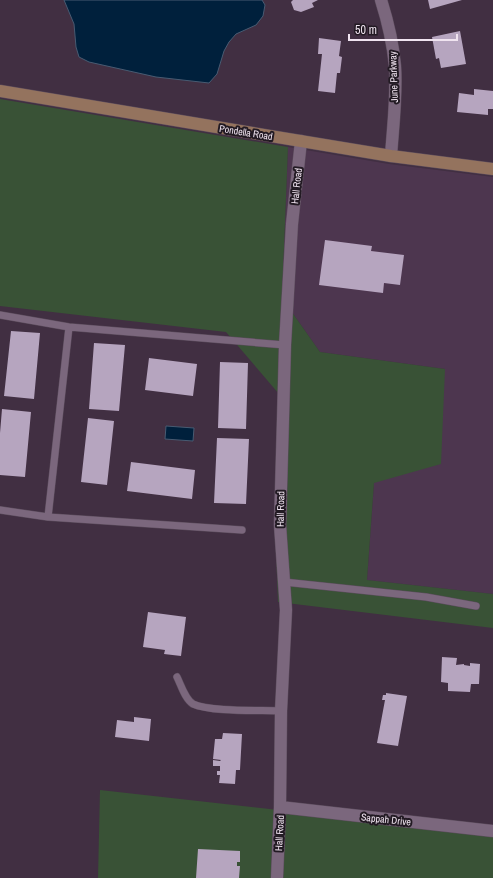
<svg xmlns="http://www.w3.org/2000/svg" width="493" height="878" viewBox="0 0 493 878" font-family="'Archivo Narrow',sans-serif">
	<rect width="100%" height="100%" fill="#412f42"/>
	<!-- built -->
	<path fill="#4d364f" d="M 288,147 L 389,164 L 493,177 L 493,594 L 367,580 L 374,483 L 445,369 L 320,352 L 282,298 Z"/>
	<!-- green -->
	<path fill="#395236" d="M 0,99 L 288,147 L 282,298 L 320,352 L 445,369 L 441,464 L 374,483 L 367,580 L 493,594 L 493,628 L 278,602 L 276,553 L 279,394 L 226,332 L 0,306 Z
		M 100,790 L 493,834 L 493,878 L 98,878 Z"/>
	<!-- water -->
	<path fill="#00203c" stroke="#485b72" d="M 64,0 L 262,0 L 265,5 L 263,16 L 256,25 L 236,34 L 229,42 L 224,51 L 217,74 L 209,83 L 156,77 L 89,62 L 79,57 L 76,47 L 74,24 Z
		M 166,426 L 194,428 L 193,441 L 165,439 Z"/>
	<!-- building -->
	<path fill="#b6a5bf" d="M 293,0 L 318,0 L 312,3 L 314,7 L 301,12 L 294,10 L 291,2 Z
		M 428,0 L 462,0 L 430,9 Z
		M 460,31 L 466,64 L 441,68 L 439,58 L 436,59 L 432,37 Z
		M 319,38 L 341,41 L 339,56 L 342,57 L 340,73 L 337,73 L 335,93 L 318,91 L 322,54 L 318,54 Z
		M 474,89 L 493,91 L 493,109 L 488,109 L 488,115 L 457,112 L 459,93 L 474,95 Z
		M 325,240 L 372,246 L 371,251 L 404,255 L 400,285 L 384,283 L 383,293 L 319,285 Z
		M 11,331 L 40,333 L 34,399 L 4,396 Z
		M 94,343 L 125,345 L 119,411 L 89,409 Z
		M 149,358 L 197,364 L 193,396 L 145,390 Z
		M 220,362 L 248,363 L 246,429 L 218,428 Z
		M 2,409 L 31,412 L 25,477 L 0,475 L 0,433 Z
		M 88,418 L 114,421 L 107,485 L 81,482 Z
		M 217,438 L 249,439 L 246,504 L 214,503 Z
		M 131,462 L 195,470 L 192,499 L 127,491 Z
		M 148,612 L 186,617 L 181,656 L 164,654 L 165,650 L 143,647 Z
		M 442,657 L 457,658 L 456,665 L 464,664 L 464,665 L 470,666 L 470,663 L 480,664 L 479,684 L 471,684 L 470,692 L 448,691 L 448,683 L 441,682 Z
		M 386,693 L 407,696 L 398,746 L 377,743 L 385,700 L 382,700 L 383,695 L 386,695 Z
		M 134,717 L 151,719 L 149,741 L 115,737 L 117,720 L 134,722 Z
		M 223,733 L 242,734 L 240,770 L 236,770 L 235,784 L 219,783 L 220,775 L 217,775 L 217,771 L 220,771 L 220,766 L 213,766 L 213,760 L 220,761 L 221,760 L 213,759 L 215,739 L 222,739 Z
		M 198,849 L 240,851 L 240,862 L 237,862 L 237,866 L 240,866 L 239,878 L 196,878 Z"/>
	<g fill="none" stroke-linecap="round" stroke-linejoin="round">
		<!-- service casing -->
		<g stroke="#5b4c5c" stroke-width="8">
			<path id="service" d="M 0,315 L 69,327 L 285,345
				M 69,327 L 48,517 L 242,530
				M 0,510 L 48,517
				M 284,582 L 426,597 L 476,606
				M 177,677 C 181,685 185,699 193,704 C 210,712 261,710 281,711"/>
		</g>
		<!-- minor casing -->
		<g stroke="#5b4c5c" stroke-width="13">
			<path id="minor" d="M 381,0 C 388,22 393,44 395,66 C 397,96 393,126 391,156
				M 280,807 L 493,831
				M 277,878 L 280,807 L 281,711 L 286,610 L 280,525 L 283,419 L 285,345 L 292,224 L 301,141"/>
		</g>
		<!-- secondary casing -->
		<g stroke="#5b4c5c" stroke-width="13">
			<path id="secondary" d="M 0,91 L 391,156 L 493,169"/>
		</g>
		<!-- service -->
		<use href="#service" stroke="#7b677d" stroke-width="7"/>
		<!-- minor -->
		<use href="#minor" stroke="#7b677d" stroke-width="12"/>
		<!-- secondary -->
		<use href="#secondary" stroke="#94735e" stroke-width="12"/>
	</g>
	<g text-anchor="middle" stroke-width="4" stroke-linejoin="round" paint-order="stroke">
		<!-- street labels -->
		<g font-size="10" fill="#f0e4f0" stroke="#221a23">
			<text transform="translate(393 77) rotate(-92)" y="4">June Parkway</text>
			<text transform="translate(246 132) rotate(9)" y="4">Pondella Road</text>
			<text transform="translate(296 186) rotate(-84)" y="4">Hall Road</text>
			<text transform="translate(280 509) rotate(-89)" y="4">Hall Road</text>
			<text transform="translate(386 819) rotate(6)" y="4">Sappah Drive</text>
			<text transform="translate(279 833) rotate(-87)" y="4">Hall Road</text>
		</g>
	</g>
	<!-- scale -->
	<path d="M349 34v6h108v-6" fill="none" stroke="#f0e4f0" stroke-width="2"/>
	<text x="355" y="34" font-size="12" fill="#f0e4f0" stroke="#221a23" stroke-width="3" paint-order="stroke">50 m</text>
</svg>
